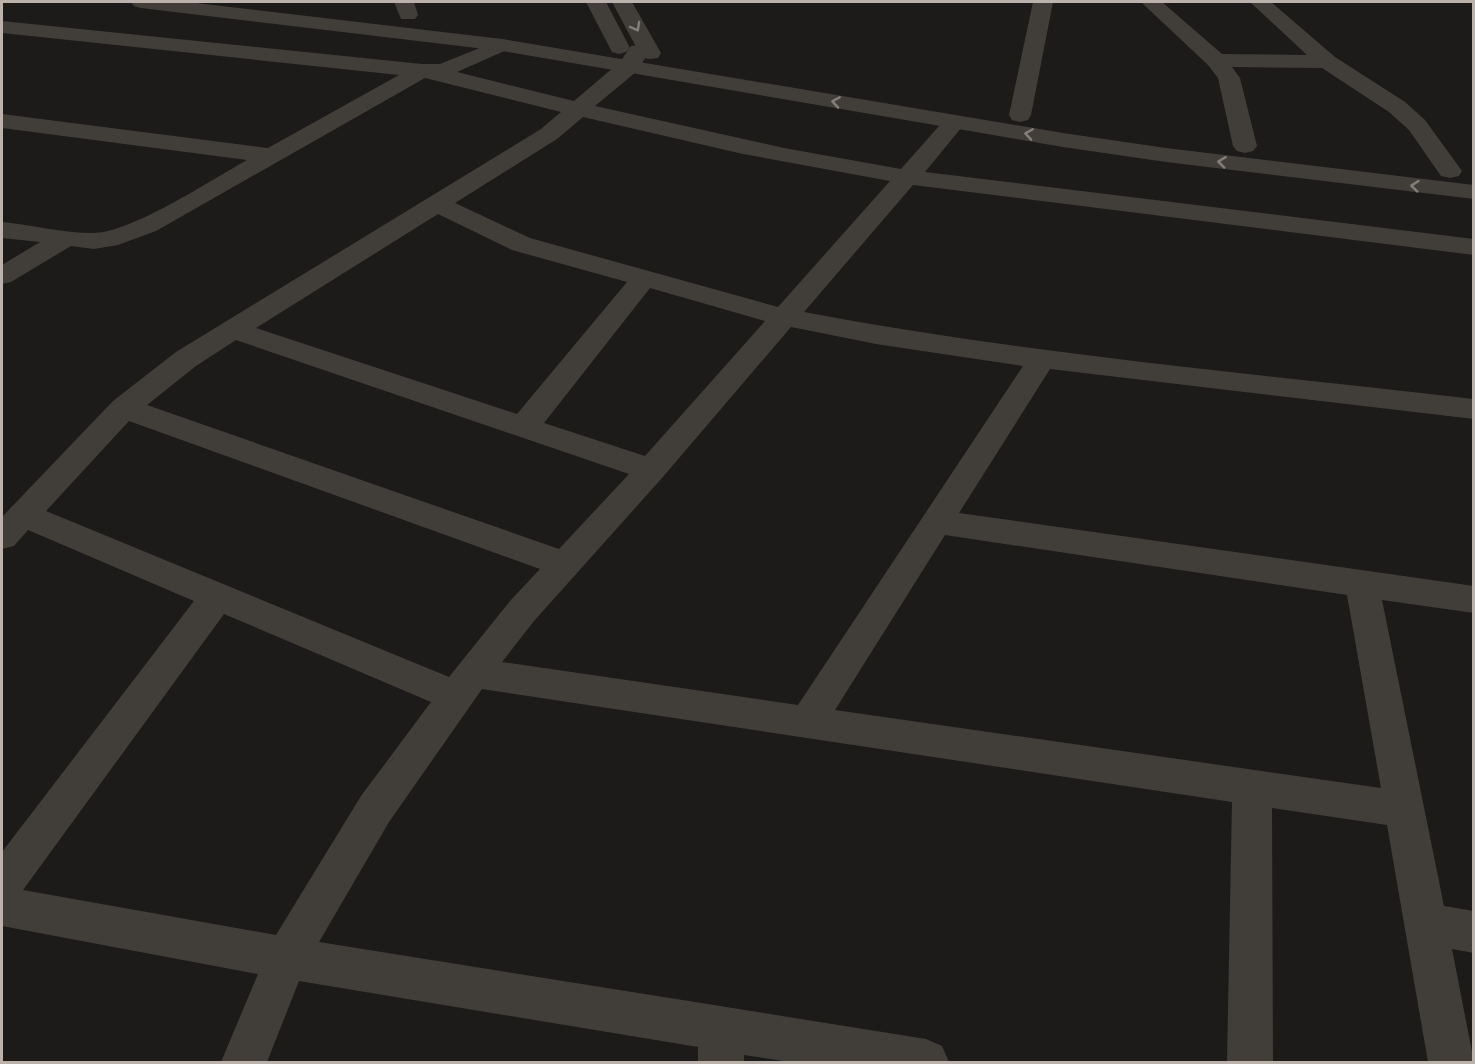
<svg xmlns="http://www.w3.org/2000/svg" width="1475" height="1064" viewBox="0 0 1475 1064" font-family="Overpass,sans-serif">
	<rect width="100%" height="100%" fill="#1c1b19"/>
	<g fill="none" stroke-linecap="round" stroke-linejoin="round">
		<!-- minor -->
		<path fill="#413e3a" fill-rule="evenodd" d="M 394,2 L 414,2 L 418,15 L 415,19 L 401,19 Z
			M 1033,2 L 1053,2 L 1031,115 L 1028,120 L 1020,122 L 1012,120 L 1009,115 Z
			M 1141,2 L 1162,2 L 1222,54 L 1307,55 L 1250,2 L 1271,2 L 1335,57 L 1405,102 L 1425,120 L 1462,171 L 1459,176 L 1450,178 L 1441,176 L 1409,130 L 1389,112 L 1322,68 L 1232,67 L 1240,78 L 1257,146 L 1253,151 L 1245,153 L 1237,151 L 1233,146 L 1218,78 L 1208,65 Z
			M 2,21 L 422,64 L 440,64 L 502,39 L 509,41 L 513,45 L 509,49 L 457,72 L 574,101 L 620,62 L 631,46 L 639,45 L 647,46 L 650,51 L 636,72 L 595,106 L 784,148 L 901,169 L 947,117 L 955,115 L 963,117 L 966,122 L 925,172 L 1474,239 L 1474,255 L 913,185 L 804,312 C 1025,354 1250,373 1474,399 L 1474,419 L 1050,369 L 959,513 L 1474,586 L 1474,613 L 1382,600 L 1444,906 L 1474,911 L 1474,953 L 1452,949 L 1474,1062 L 1428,1062 L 1387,825 L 1272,808 L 1273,1062 L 1227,1062 L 1232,802 L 482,689 L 389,822 L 319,942 L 926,1039 L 942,1046 L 949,1062 L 790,1062 L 744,1055 L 744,1062 L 698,1062 L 698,1047 L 299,981 L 267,1062 L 221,1062 L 258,974 L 2,926 L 2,852 L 194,601 L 28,530 L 14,546 L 2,549 L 2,517 L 113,401 L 176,352 L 541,129 L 561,112 L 425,78 L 156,231 L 118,245 L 94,249 L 71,246 L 11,282 L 2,284 L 2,265 L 40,242 L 2,238 L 2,222 C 32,225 63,233 93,233 C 131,233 211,180 247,160 L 2,128 L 2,114 L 268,148 L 399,75 L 2,33 ZM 583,117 L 743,154 L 890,181 L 778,307 L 530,238 L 455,203 L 557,139 ZM 438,214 L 512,250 L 627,282 L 517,414 L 256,328 ZM 650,288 L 765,321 L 645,456 L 544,423 ZM 791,327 L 876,344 L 1023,366 L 798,705 L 502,662 L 534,621 L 662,478 ZM 236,340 L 629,474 L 559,549 L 147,405 L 196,366 ZM 129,421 L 540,569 L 510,601 L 449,677 L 46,511 ZM 945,535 L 1347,595 L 1381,788 L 835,710 ZM 224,614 L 431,702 L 361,796 L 276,935 L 23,890 Z"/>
		<!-- tertiary -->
		<path fill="#413e3a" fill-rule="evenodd" d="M 131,2 L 188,2 L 502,39 L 1063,133 L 1166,148 L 1474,185 L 1474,199 L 1166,162 L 1063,147 L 502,51 L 141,8 L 134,6 Z
			M 586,2 L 606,2 L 630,48 L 626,52 L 619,54 L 612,52 Z
			M 612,2 L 632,2 L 661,53 L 658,58 L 650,59 L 642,58 Z"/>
	</g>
	<!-- one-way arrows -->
	<defs><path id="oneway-chevron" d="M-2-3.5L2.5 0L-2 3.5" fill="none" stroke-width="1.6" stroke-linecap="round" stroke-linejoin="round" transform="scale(1.5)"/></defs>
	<g stroke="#847e78">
		<use href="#oneway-chevron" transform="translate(636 27) rotate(61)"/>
		<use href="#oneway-chevron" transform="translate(836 102) rotate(-171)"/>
		<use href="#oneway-chevron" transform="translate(1029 134) rotate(-171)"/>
		<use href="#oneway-chevron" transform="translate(1222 162) rotate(-173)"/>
		<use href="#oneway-chevron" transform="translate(1415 186) rotate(-174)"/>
	</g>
	<!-- border -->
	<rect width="1475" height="1064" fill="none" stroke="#bbb3ab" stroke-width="6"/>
</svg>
